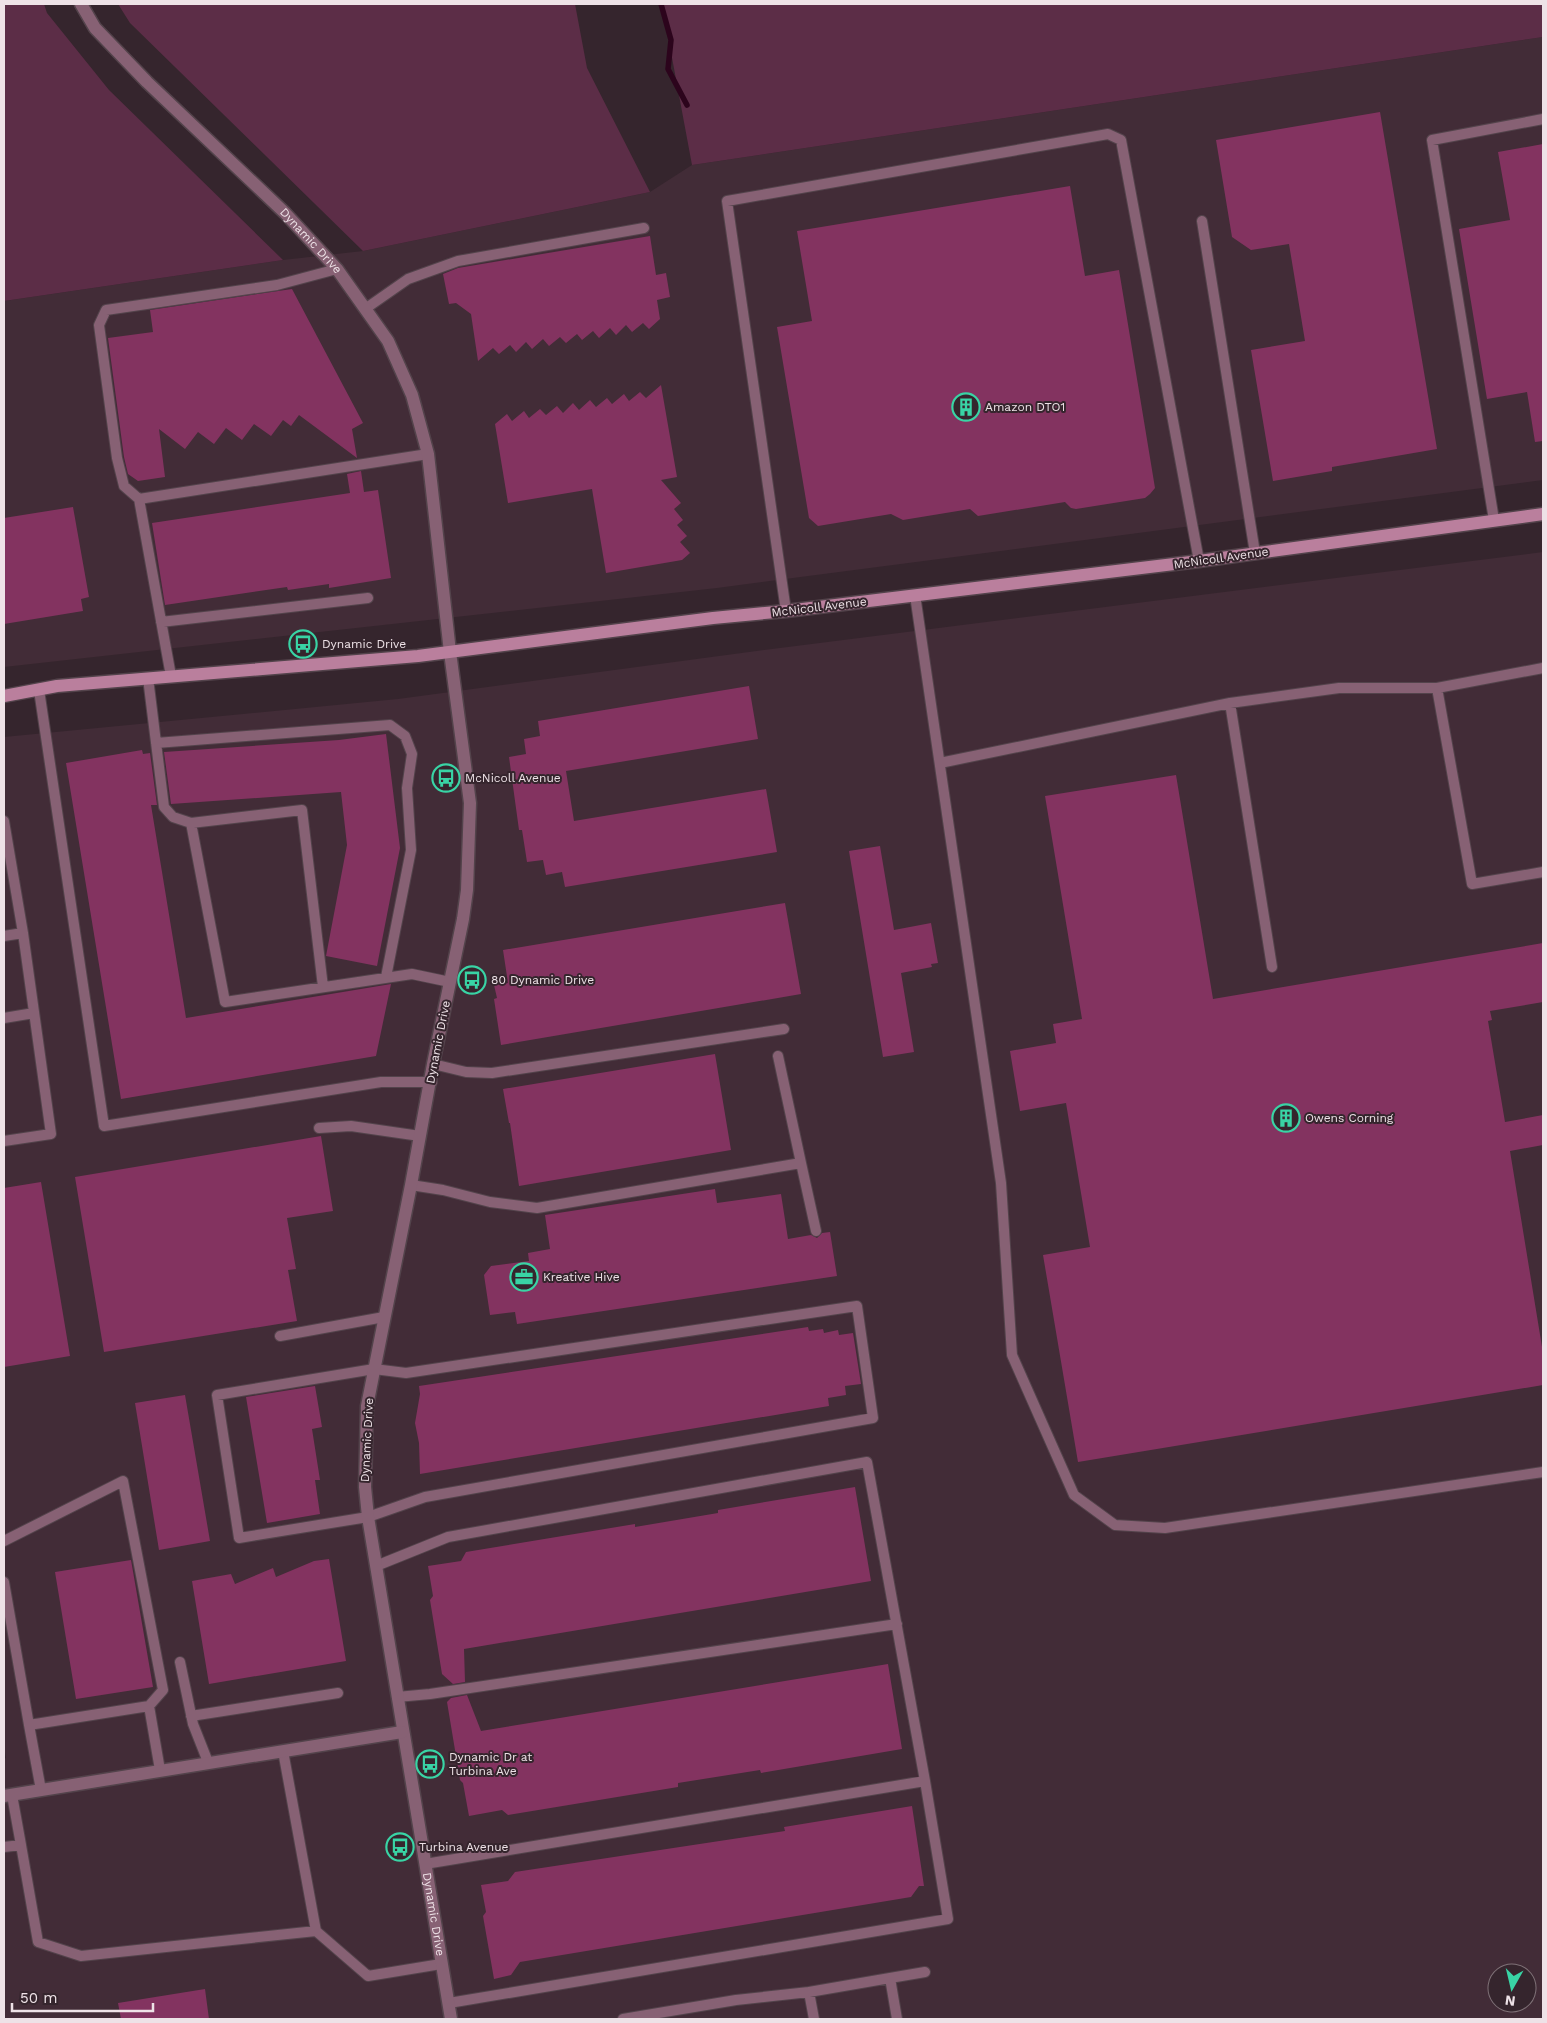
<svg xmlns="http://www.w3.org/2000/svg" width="1547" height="2023" viewBox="0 0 1547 2023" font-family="'Work Sans',sans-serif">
	<rect width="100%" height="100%" fill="#35252d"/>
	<!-- built -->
	<path fill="#422c37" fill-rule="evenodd" d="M 1543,37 L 1543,480 L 717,588 L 4,667 L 4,301 L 283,260 L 363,251 L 650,192 L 692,165 Z
		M 1543,552 L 1543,2019 L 4,2019 L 4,1759 L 6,1758 L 4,1747 L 4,737 L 398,699 L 772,649 ZM 1497,1973 L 1527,1973 L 1527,2003 L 1497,2003 Z"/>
	<!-- green -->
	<path fill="#5c2d47" d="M 4,4 L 44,4 L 47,13 L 109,90 L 283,260 L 4,301 Z
		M 118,4 L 575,4 L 587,68 L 650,192 L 363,251 L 130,23 Z
		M 662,4 L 1543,4 L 1543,37 L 692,165 Z"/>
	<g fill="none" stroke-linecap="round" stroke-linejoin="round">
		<!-- stream -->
		<path stroke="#2c041c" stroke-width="5.5" d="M 661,4 L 671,40 L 668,69 L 687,105"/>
	</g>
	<!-- building -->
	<path fill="#833360" d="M 1380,112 L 1437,449 L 1332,467 L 1332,471 L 1273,481 L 1251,350 L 1305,341 L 1289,244 L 1251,250 L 1232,237 L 1216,140 Z
		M 1543,144 L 1543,441 L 1535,442 L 1527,392 L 1487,399 L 1459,229 L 1510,220 L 1498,152 Z
		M 1070,186 L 1085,276 L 1119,270 L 1155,488 L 1150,494 L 1145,498 L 1076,509 L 1071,508 L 1065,502 L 978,516 L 970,509 L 903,520 L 891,514 L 818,526 L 809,518 L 777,327 L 812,321 L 797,231 Z
		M 650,236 L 656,275 L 666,273 L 670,297 L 657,300 L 660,319 L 649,329 L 643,323 L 632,332 L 626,325 L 616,335 L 610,328 L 599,338 L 593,331 L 582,340 L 577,334 L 566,343 L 560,337 L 549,346 L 543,339 L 532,349 L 526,342 L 516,352 L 510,345 L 499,354 L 493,348 L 478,361 L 471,314 L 456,303 L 449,304 L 443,274 L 458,268 Z
		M 292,289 L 363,423 L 352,429 L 357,458 L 299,415 L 291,426 L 283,420 L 271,436 L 254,424 L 242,440 L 226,428 L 214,444 L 198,432 L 185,449 L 159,429 L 165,477 L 138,481 L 128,474 L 124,457 L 108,338 L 153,332 L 150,310 Z
		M 661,385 L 677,477 L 661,480 L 681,503 L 674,509 L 683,520 L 677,525 L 687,536 L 680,542 L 690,553 L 682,560 L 606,573 L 592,489 L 508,503 L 495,424 L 507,414 L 512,421 L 524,411 L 529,418 L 540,409 L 546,415 L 557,406 L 563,413 L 573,403 L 579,410 L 590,400 L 596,407 L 607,398 L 612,404 L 624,394 L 629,401 L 640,392 L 646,398 Z
		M 361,471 L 364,492 L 378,490 L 391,578 L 329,588 L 329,584 L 288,590 L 287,587 L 165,605 L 152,523 L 350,493 L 347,474 Z
		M 73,507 L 89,597 L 81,599 L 83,611 L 4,624 L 4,518 Z
		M 749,686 L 758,739 L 566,771 L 574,821 L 766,789 L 777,852 L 565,887 L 562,872 L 546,875 L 543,860 L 527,862 L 522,830 L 519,830 L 509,757 L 526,754 L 524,739 L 540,736 L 538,721 Z
		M 386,734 L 400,848 L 377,966 L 326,956 L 347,845 L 341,792 L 171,804 L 164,752 L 339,740 Z
		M 142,750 L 143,754 L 150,753 L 157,805 L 151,805 L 186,1018 L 391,984 L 376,1056 L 121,1099 L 66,763 Z
		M 1176,775 L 1213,999 L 1543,943 L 1543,1002 L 1490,1011 L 1492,1020 L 1488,1021 L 1505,1122 L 1543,1115 L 1543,1145 L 1510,1151 L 1543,1353 L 1543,1385 L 1078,1462 L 1043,1255 L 1090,1247 L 1066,1103 L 1020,1111 L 1010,1051 L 1056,1043 L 1053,1024 L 1082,1019 L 1045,796 Z
		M 880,846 L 894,930 L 931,923 L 938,963 L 931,964 L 932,967 L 901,973 L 914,1052 L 883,1057 L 849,851 Z
		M 785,903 L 801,994 L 501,1045 L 494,999 L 497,998 L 494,985 L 508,983 L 503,950 Z
		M 715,1054 L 731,1150 L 519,1186 L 510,1123 L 509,1123 L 503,1089 Z
		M 321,1136 L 333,1211 L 287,1218 L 296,1269 L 288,1270 L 297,1321 L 104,1352 L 75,1177 Z
		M 41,1182 L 70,1356 L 4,1367 L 4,1188 Z
		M 715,1189 L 717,1203 L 781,1194 L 788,1239 L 811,1235 L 817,1238 L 822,1233 L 830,1232 L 837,1276 L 517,1324 L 515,1312 L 490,1315 L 484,1275 L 491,1266 L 529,1261 L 528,1253 L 550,1249 L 545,1215 Z
		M 808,1327 L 809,1331 L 823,1329 L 824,1333 L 838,1330 L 839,1335 L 853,1333 L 861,1384 L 845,1386 L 846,1395 L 828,1398 L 829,1406 L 420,1474 L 419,1443 L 415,1423 L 420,1394 L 419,1386 Z
		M 315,1386 L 322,1427 L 312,1429 L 320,1480 L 315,1480 L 320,1514 L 267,1523 L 246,1397 Z
		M 185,1395 L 210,1541 L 159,1550 L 135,1403 Z
		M 855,1487 L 871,1581 L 464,1649 L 465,1682 L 453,1684 L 442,1674 L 430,1600 L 433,1596 L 428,1566 L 461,1561 L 466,1552 L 635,1524 L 635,1527 L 718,1513 L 718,1510 Z
		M 329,1559 L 346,1661 L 209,1684 L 192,1581 L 231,1574 L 235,1584 L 273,1568 L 276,1577 L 314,1561 Z
		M 131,1560 L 153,1687 L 76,1699 L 55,1572 Z
		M 888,1664 L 902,1749 L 761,1773 L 760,1770 L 678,1783 L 678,1787 L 508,1815 L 502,1810 L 469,1816 L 463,1783 L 460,1780 L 447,1702 L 451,1698 L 467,1695 L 481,1731 Z
		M 912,1806 L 924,1886 L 919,1886 L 911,1897 L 520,1962 L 511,1975 L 494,1979 L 483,1916 L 486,1912 L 481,1885 L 508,1881 L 515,1872 L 785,1831 L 784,1827 Z
		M 205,1989 L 209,2019 L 121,2019 L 118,2003 Z"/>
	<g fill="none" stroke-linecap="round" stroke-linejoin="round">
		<!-- lane casing -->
		<g stroke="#53434b" stroke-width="12">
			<path id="lane" d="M 1202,221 L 1255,553
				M 337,269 L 277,285 L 106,310 L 99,325 L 117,458 L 124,486 L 139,499 L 428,454
				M 365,309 L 408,279 L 458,261 L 644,228
				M 139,499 L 171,676
				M 1494,520 L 1432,140 L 1543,119
				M 915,595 L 1001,1183 L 1012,1355 L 1074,1495 L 1115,1525 L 1165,1528 L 1543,1472
				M 786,611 L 727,201 L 1108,134 L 1121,140 L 1199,561
				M 161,622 L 368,598
				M 148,678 L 164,807 L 173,817 L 191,823 L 225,1002 L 412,974 L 450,982
				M 1437,688 L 1472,884 L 1543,872
				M 39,690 L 104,1126 L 381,1082 L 432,1082
				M 1230,703 L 1272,967
				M 156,743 L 390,725 L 405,736 L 412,754 L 407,788 L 411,850 L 386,977
				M 940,763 L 1230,703 L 1339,688 L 1437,688 L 1543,668
				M 4,821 L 23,933 L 4,936
				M 191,823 L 302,810 L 323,987
				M 4,1018 L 34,1013
				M 433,1064 L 466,1072 L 492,1073 L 784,1029
				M 319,1128 L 351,1126 L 420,1136
				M 4,1141 L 51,1134 L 23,933
				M 801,1163 L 816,1231
				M 411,1185 L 443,1190 L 490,1202 L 537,1208 L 801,1163 L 778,1056
				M 857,1306 L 873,1418 L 425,1497 L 368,1517 L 239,1538 L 217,1395 L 374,1369 L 406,1373 Z
				M 280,1336 L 384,1317
				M 4,1541 L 123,1481 L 163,1690 L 149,1706
				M 376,1566 L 448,1537 L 867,1462 L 925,1781 L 425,1864
				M 4,1582 L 29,1725
				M 180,1662 L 193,1724 L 208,1762
				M 397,1697 L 430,1694 L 897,1624
				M 191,1716 L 338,1693
				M 283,1751 L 316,1931 L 368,1976 L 441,1964
				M 41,1790 L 29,1725 L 149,1706 L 160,1770
				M 12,1795 L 21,1845
				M 4,1847 L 21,1845 L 38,1942 L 81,1956 L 316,1931
				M 890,1978 L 925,1972
				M 809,1992 L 814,2019
				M 449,2003 L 948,1919 L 925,1781
				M 623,2019 L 736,2000 L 809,1992 L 890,1978 L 897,2019"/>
		</g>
		<!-- street casing -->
		<g stroke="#53434b" stroke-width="15">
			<g id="street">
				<path id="s1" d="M 81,4 L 95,28 L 147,82 L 285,213 L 337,269 L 388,341 L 412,395 L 428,454 L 450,652 L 470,803 L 467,890 L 463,919 L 433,1064 L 411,1185 L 367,1406 L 365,1487 L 368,1517 L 451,2019"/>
				<path d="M 4,1796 L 402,1732"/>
			</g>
		</g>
		<!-- secondary casing -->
		<g stroke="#53434b" stroke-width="15">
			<path id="secondary" d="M 4,696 L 57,686 L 418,656 L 713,618 L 786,611 L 1199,561 L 1543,514"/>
		</g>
		<!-- lane -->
		<use href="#lane" stroke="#876174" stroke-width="10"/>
		<!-- street -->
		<use href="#street" stroke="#876174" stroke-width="12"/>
		<!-- secondary -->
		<use href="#secondary" stroke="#ba7f9d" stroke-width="12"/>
	</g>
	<!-- icons -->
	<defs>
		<g id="building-ring" transform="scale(1.4375)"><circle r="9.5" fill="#35252d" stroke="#39d4a5" stroke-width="1.5"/><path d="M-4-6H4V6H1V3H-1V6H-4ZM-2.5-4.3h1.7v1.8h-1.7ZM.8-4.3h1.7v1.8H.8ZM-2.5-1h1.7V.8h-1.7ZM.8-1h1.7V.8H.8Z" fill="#39d4a5"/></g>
		<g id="bus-ring" transform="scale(1.4375)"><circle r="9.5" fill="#35252d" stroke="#39d4a5" stroke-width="1.5"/><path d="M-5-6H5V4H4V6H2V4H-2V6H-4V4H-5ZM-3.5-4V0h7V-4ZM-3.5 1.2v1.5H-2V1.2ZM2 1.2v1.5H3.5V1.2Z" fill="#39d4a5"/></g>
		<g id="office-ring" transform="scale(1.4375)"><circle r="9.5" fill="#35252d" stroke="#39d4a5" stroke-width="1.5"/><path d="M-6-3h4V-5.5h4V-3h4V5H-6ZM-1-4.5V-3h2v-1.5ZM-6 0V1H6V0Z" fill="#39d4a5"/></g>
	</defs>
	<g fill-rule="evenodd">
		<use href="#building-ring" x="966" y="407"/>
		<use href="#bus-ring" x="303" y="644"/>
		<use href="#bus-ring" x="446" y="778"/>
		<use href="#bus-ring" x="472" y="980"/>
		<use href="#building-ring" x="1286" y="1118"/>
		<use href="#office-ring" x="524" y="1277"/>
		<use href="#bus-ring" x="430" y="1764"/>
		<use href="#bus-ring" x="400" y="1847"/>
	</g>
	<g text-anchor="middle" stroke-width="4" stroke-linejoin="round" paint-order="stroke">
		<!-- street labels -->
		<g font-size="12" fill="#eee2e7" stroke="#35252d">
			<text dy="4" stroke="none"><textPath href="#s1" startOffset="331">Dynamic Drive</textPath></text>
			<text transform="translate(1221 558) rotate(-8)" y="4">McNicoll Avenue</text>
			<text transform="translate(819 607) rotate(-7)" y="4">McNicoll Avenue</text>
			<text transform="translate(438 1042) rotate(-79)" y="4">Dynamic Drive</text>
			<text transform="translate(367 1440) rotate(-87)" y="4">Dynamic Drive</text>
			<text dy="4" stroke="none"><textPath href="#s1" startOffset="2056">Dynamic Drive</textPath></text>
		</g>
		<!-- poi labels -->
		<g font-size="12" fill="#eee2e7" stroke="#35252d" text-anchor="start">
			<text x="985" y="411">Amazon DTO1</text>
			<text x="322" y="648">Dynamic Drive</text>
			<text x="465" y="782">McNicoll Avenue</text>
			<text x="491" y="984">80 Dynamic Drive</text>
			<text x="1305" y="1122">Owens Corning</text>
			<text x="543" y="1281">Kreative Hive</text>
			<text x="449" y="1761">Dynamic Dr at<tspan x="449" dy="14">Turbina Ave</tspan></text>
			<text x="419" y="1851">Turbina Avenue</text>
		</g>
	</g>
	<!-- border -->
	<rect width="1547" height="2023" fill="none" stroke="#eee2e7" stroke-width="10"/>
	<!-- north arrow -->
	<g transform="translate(1512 1988) rotate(188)"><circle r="24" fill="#35252d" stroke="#7f7177"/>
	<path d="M0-4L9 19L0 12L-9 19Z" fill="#39d4a5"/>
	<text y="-8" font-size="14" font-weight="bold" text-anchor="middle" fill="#eee2e7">N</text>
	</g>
	<!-- scale -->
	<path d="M12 2003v8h141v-8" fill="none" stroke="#eee2e7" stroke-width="2.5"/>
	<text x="20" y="2003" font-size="15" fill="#eee2e7" stroke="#35252d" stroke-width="4" paint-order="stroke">50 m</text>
</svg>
